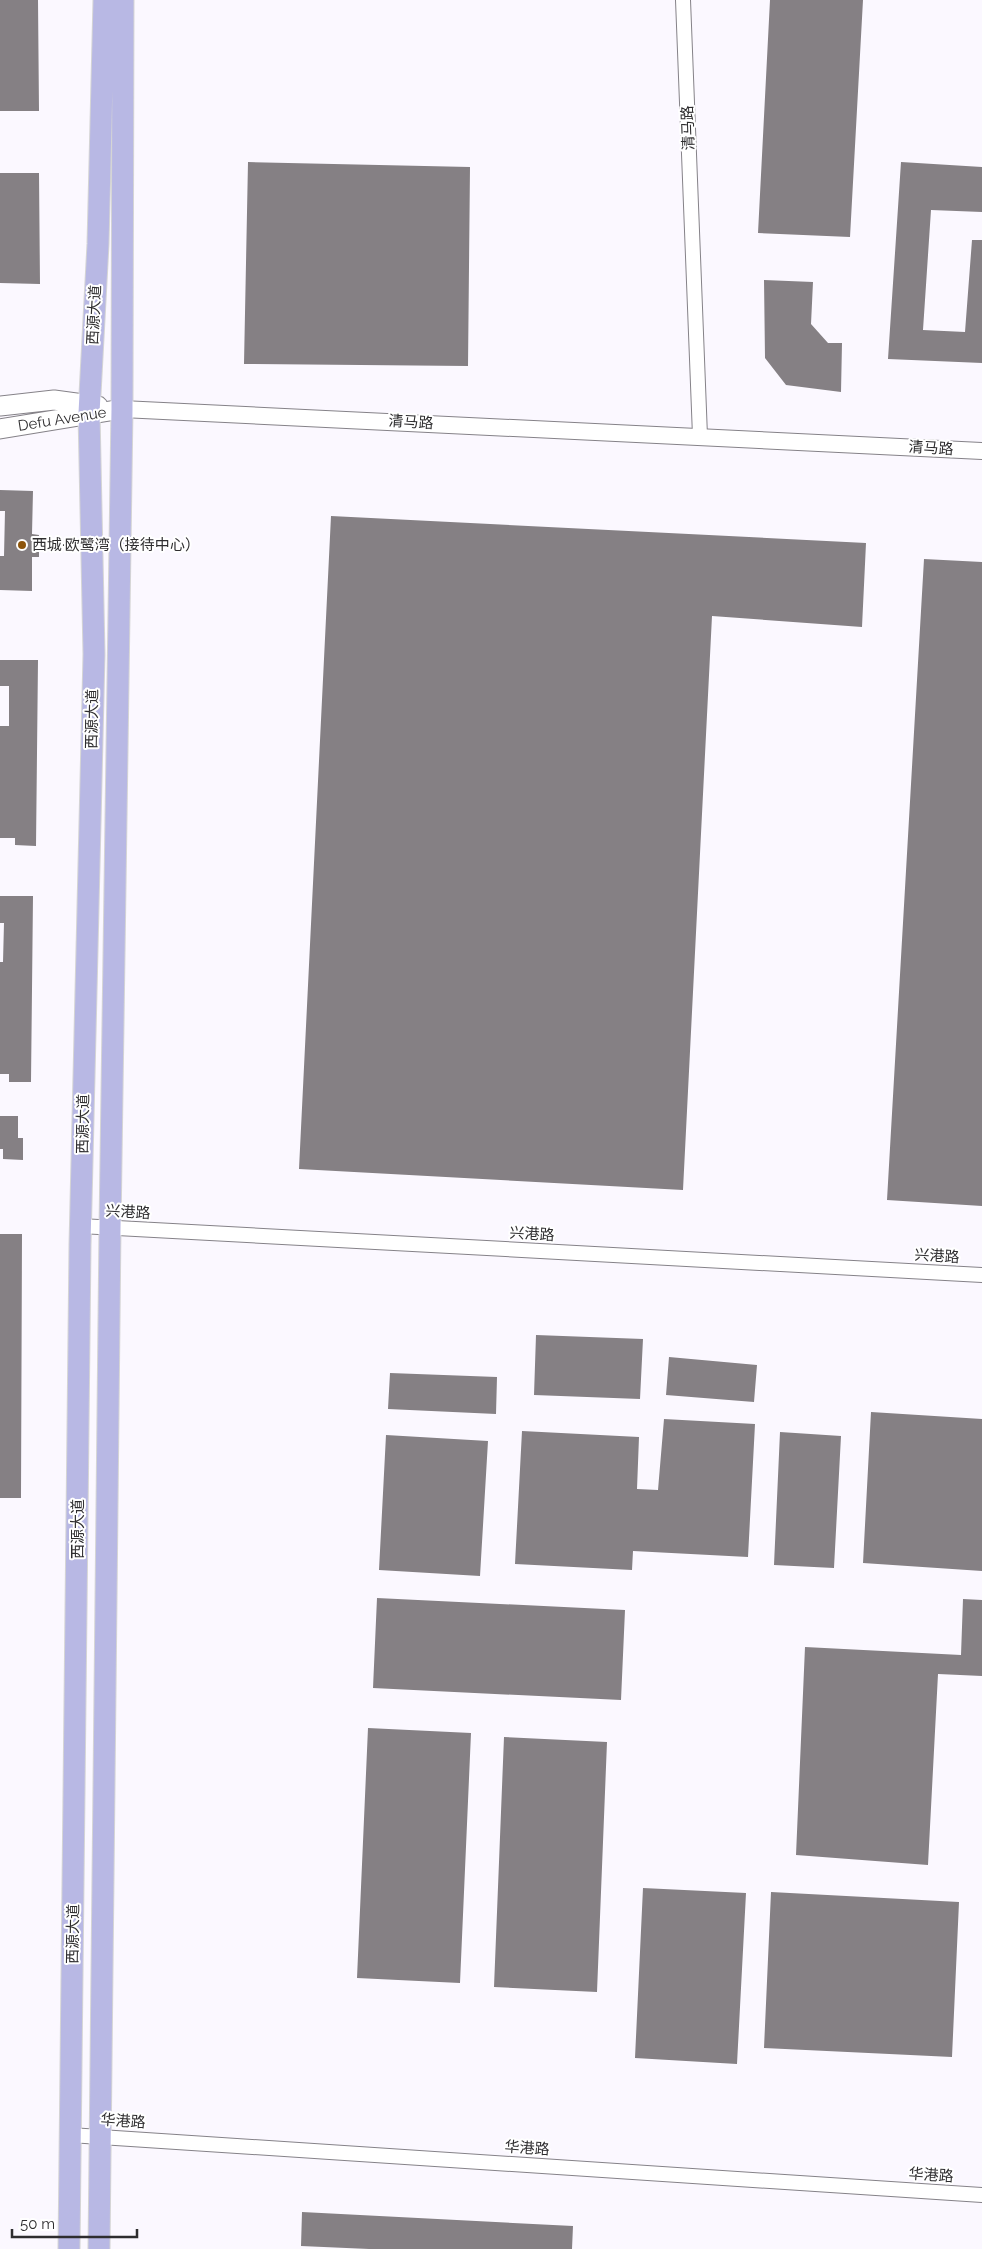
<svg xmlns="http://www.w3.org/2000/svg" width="982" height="2249" viewBox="0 0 982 2249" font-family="Raleway,'Noto Sans SC',sans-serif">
	<rect width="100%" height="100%" fill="#fbf8ff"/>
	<!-- building -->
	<path fill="#858084" d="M 0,0 L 38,0 L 39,111 L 0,111 Z
		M 770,0 L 863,0 L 850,237 L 758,233 Z
		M 248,162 L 470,167 L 468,366 L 244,364 Z
		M 901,162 L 982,167 L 982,212 L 931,210 L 923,330 L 965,332 L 972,240 L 982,240 L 982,363 L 888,359 Z
		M 0,173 L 39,173 L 40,284 L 0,283 Z
		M 764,280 L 813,282 L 811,324 L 828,343 L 842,343 L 841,392 L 786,385 L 765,358 Z
		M 0,490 L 33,491 L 32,534 L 39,535 L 39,557 L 32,557 L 32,591 L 0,590 L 0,556 L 4,556 L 5,511 L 0,511 Z
		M 331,516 L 866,543 L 862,627 L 712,616 L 683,1190 L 299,1169 Z
		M 924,559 L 982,562 L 982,1206 L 887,1200 Z
		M 0,660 L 38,660 L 36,846 L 15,845 L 15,838 L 0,838 L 0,726 L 9,726 L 9,686 L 0,686 Z
		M 0,896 L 33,896 L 31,1082 L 9,1082 L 9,1074 L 0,1074 L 0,962 L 3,962 L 4,923 L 0,923 Z
		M 0,1116 L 18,1116 L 18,1138 L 23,1138 L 23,1160 L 3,1159 L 3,1149 L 0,1149 Z
		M 0,1234 L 22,1234 L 21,1498 L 0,1498 Z
		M 536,1335 L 643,1339 L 640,1399 L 534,1395 Z
		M 669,1357 L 757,1365 L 754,1402 L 666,1395 Z
		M 390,1373 L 497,1377 L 496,1414 L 388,1409 Z
		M 871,1412 L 982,1419 L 982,1571 L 863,1563 Z
		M 664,1419 L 755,1424 L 748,1557 L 633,1551 L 632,1570 L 515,1564 L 522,1431 L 639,1437 L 637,1489 L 658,1490 Z
		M 780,1432 L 841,1436 L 834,1568 L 774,1565 Z
		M 386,1435 L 488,1441 L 480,1576 L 379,1570 Z
		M 377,1598 L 625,1610 L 621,1700 L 373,1688 Z
		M 963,1599 L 982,1600 L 982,1676 L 938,1674 L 928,1865 L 796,1855 L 805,1647 L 961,1655 Z
		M 368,1728 L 471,1733 L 460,1983 L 357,1978 Z
		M 504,1737 L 607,1742 L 597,1992 L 494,1987 Z
		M 643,1888 L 746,1893 L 737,2064 L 635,2058 Z
		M 771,1892 L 959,1902 L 952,2057 L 764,2048 Z
		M 302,2212 L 573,2226 L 572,2249 L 369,2249 L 301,2246 Z"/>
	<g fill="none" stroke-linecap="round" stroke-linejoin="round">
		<!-- minor casing -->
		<g stroke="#858288" stroke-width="16">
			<path id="minor" d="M 683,0 L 700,436
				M 80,1226 L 982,1275
				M 70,2135 L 982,2195"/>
		</g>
		<!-- tertiary casing -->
		<g stroke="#858288" stroke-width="18">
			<path id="tertiary" d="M 122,409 L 982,451"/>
		</g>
		<!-- secondary casing -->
		<g stroke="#858288" stroke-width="21">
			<path id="secondary" d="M 0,406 L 54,400 L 98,406
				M 0,429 L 122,409"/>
		</g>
		<!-- primary casing -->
		<g stroke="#d5d5d5" stroke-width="23">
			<path id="primary" d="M 69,2249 L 80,1245 L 94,654 L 89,413 L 98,244 L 104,0
				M 99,2249 L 110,1228 L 122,409 L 123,0"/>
		</g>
		<!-- minor -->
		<use href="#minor" stroke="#fff" stroke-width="14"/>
		<!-- tertiary -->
		<use href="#tertiary" stroke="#fff" stroke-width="16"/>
		<!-- secondary -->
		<use href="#secondary" stroke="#fff" stroke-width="19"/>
		<!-- primary -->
		<use href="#primary" stroke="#b8b8e4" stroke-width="21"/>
	</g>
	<!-- markers -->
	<circle fill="#8d550c" stroke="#fff" stroke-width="2" cx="22" cy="545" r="5"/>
	<g text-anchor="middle" stroke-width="4" stroke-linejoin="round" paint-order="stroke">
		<!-- street labels -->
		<g font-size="15" fill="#2e2d2f" stroke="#fff">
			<text transform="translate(688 128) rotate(-92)" y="5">清马路</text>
			<text transform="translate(94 315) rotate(-87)" y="5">西源大道</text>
			<text transform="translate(62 419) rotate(-9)" y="5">Defu Avenue</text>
			<text transform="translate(411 422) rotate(3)" y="5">清马路</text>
			<text transform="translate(931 448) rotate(3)" y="5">清马路</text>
			<text transform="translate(92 719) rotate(-89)" y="5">西源大道</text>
			<text transform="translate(83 1124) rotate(-89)" y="5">西源大道</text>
			<text transform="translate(128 1212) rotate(3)" y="5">兴港路</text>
			<text transform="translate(532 1234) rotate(3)" y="5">兴港路</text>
			<text transform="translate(937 1256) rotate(3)" y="5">兴港路</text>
			<text transform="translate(78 1529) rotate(-90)" y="5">西源大道</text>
			<text transform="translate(73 1934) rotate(-89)" y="5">西源大道</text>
			<text transform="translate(123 2121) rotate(4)" y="5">华港路</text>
			<text transform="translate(527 2148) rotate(4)" y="5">华港路</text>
			<text transform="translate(931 2175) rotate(4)" y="5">华港路</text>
		</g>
		<!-- poi labels -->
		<g font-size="15" fill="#2e2d2f" stroke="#fff" text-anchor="start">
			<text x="32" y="550">西城·欧鹭湾（接待中心）</text>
		</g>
	</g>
	<!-- scale -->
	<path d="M12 2229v8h125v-8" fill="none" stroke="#2e2d2f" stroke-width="2.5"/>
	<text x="20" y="2229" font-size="15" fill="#2e2d2f" stroke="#ffffff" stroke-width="4" paint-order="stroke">50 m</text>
</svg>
